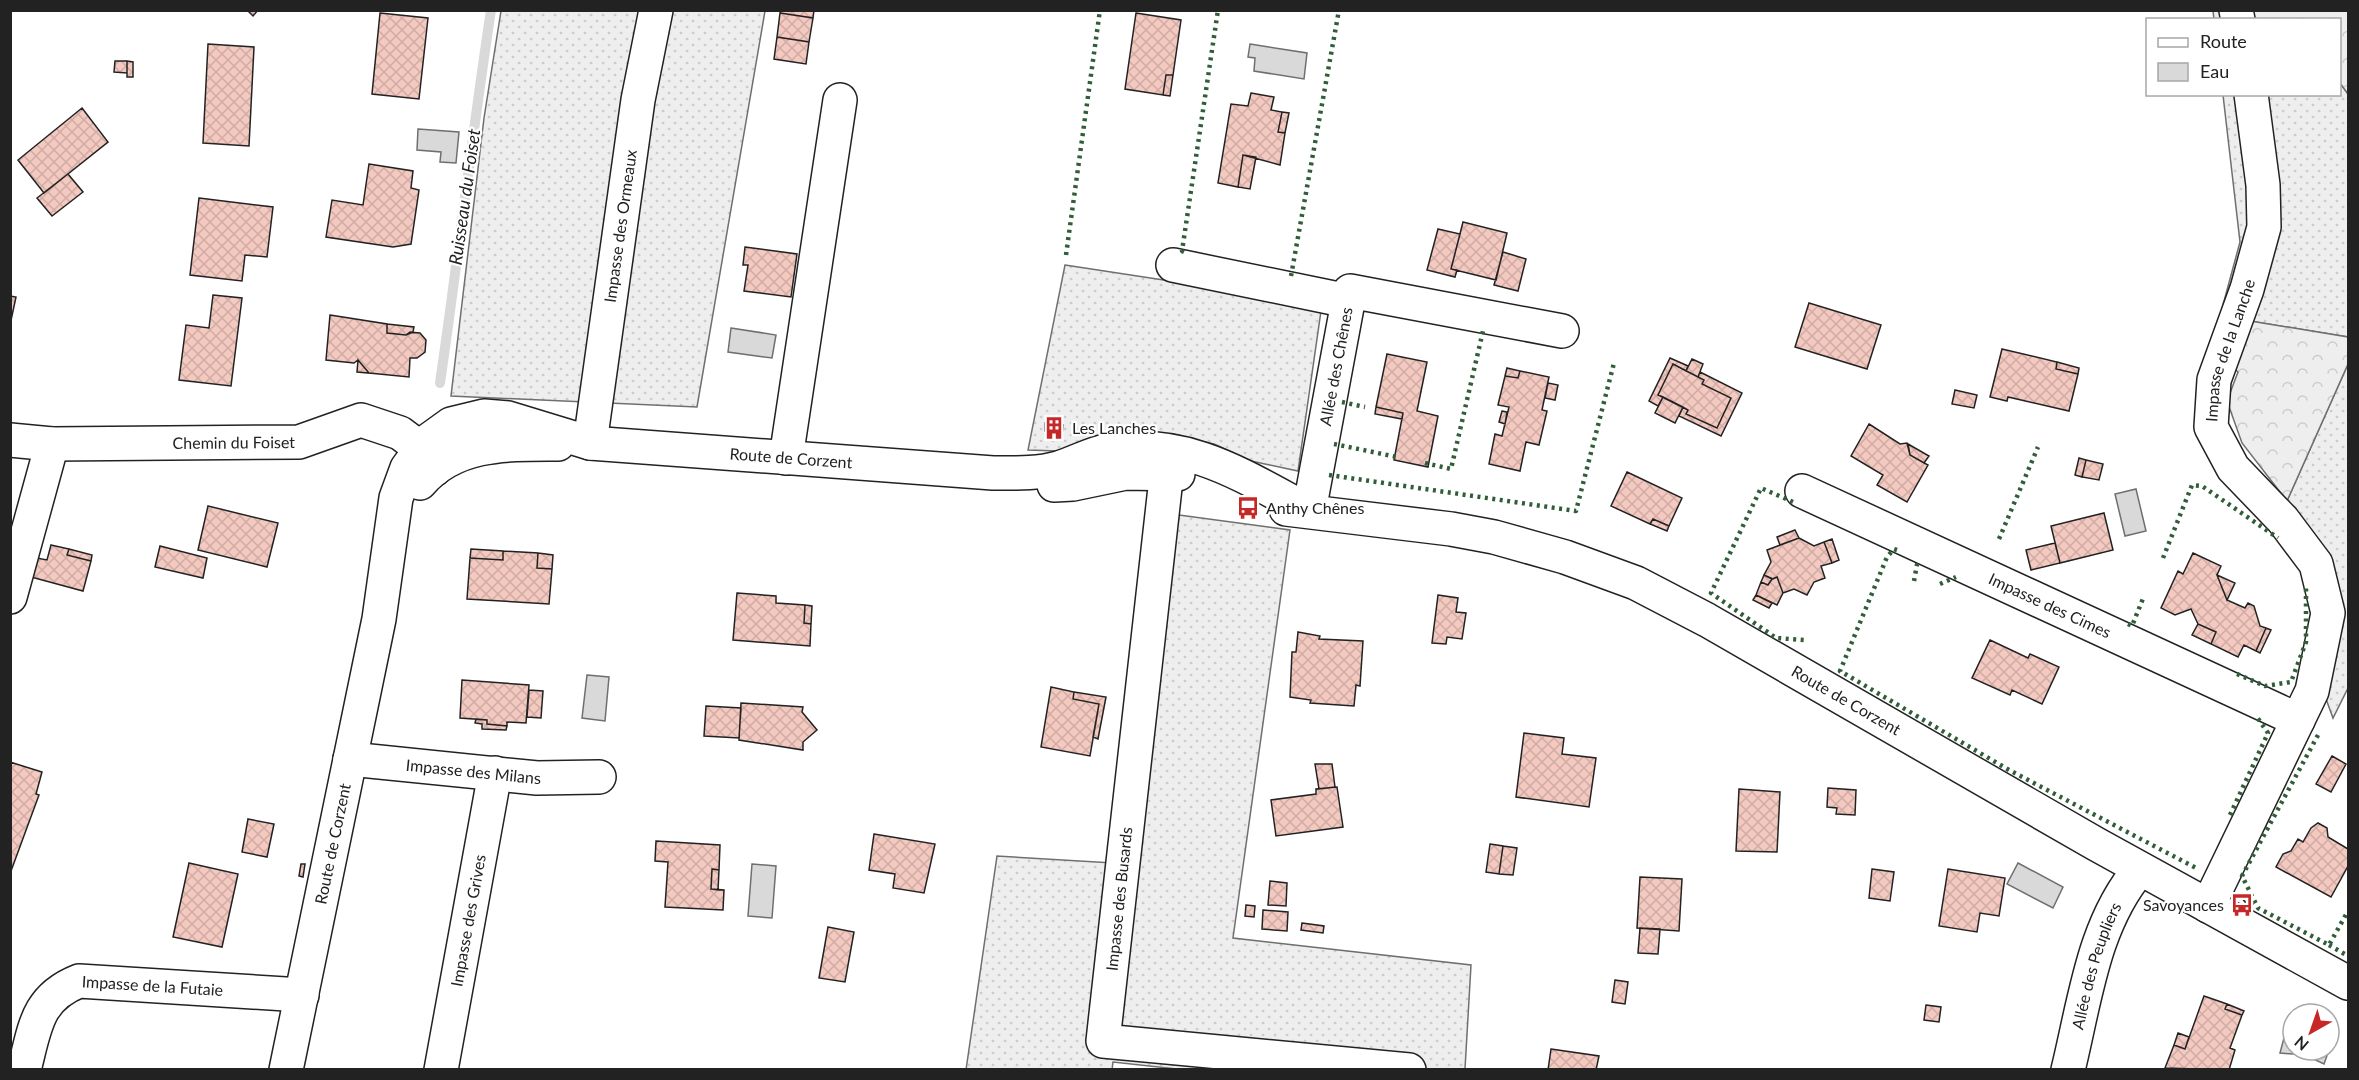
<svg xmlns="http://www.w3.org/2000/svg" width="2359" height="1080" viewBox="0 0 2359 1080" font-family="Lato,sans-serif">
	<defs>
		<pattern id="grass-dots" width="8" height="8" patternUnits="userSpaceOnUse" patternTransform="scale(1.5)"><rect width="8" height="8" fill="#eee"/><path d="M2 2h.1M6 6h.1" fill="none" stroke="#ccc" stroke-width="1.8" stroke-linecap="round"/></pattern>
		<pattern id="forest-crowns" width="20" height="18" patternUnits="userSpaceOnUse" patternTransform="scale(1.5)"><rect width="20" height="18" fill="#eee"/><path d="M2 6a3 3 0 1 1 6 0M12 15a3 3 0 1 1 6 0" fill="none" stroke="#ccc"/></pattern>
		<pattern id="building-cross-hatch" width="8" height="8" patternUnits="userSpaceOnUse" patternTransform="scale(1.5)"><rect width="8" height="8" fill="#f3c9c0"/><path d="M0 0l8 8M0 8l8-8" fill="none" stroke="#d0aca5"/></pattern>
	</defs>
	<rect width="100%" height="100%" fill="#fff"/>
	<!-- grass -->
	<path fill="url(#grass-dots)" stroke="#6f6f6f" stroke-width="1.5" d="M 501,11 L 765,11 L 697,407 L 451,396 L 484,118 Z
		M 2340,83 L 2348,94 L 2348,337 L 2220,316 L 2240,242 L 2223,95 L 2340,94 Z
		M 1065,265 L 1322,304 L 1298,471 L 1251,461 L 1214,444 L 1170,435 L 1058,451 L 1028,450 Z
		M 2348,364 L 2348,688 L 2333,718 L 2322,688 L 2342,621 L 2287,501 Z
		M 1179,515 L 1290,530 L 1233,938 L 1471,965 L 1465,1069 L 1186,1070 L 1113,1062 L 1112,1070 L 966,1070 L 997,856 L 1113,863 Z"/>
	<!-- forest -->
	<path fill="url(#forest-crowns)" stroke="#6f6f6f" stroke-width="1.5" d="M 2213,11 L 2348,11 L 2348,94 L 2340,83 L 2340,20 L 2214,19 Z
		M 2220,316 L 2348,337 L 2348,364 L 2287,501 L 2242,443 L 2227,401 L 2238,372 L 2211,349 Z"/>
	<!-- water -->
	<path fill="#d9d9d9" stroke="#6f6f6f" stroke-width="1.5" d="M 1250,44 L 1307,53 L 1304,79 L 1254,71 L 1255,58 L 1248,57 Z
		M 418,129 L 459,132 L 456,163 L 440,162 L 441,152 L 417,150 Z
		M 731,328 L 776,335 L 772,358 L 728,352 Z
		M 2136,489 L 2146,531 L 2125,536 L 2115,494 Z
		M 587,675 L 609,677 L 605,721 L 582,718 Z
		M 2018,863 L 2063,887 L 2053,908 L 2007,884 Z
		M 752,864 L 776,866 L 772,918 L 748,916 Z
		M 2285,1034 L 2293,1034 L 2293,1050 L 2329,1050 L 2324,1064 L 2305,1055 L 2280,1053 Z"/>
	<g fill="none" stroke-linecap="round" stroke-linejoin="round">
		<!-- stream -->
		<path stroke="#d9d9d9" stroke-width="10" d="M 440,383 C 458,259 472,135 491,10"/>
	</g>
	<!-- building -->
	<path fill="url(#building-cross-hatch)" stroke="#222" stroke-width="1.5" d="M 247,10 L 258,10 L 253,16 Z
		M 781,10 L 814,10 L 813,18 L 780,13 Z
		M 380,13 L 428,18 L 419,99 L 372,94 Z
		M 780,13 L 813,18 L 809,42 L 777,37 Z
		M 1136,13 L 1181,20 L 1173,75 L 1166,75 L 1163,95 L 1125,89 Z
		M 777,37 L 809,42 L 806,64 L 774,59 Z
		M 208,44 L 254,47 L 249,146 L 203,143 Z
		M 115,61 L 127,61 L 127,73 L 114,72 Z
		M 127,61 L 133,62 L 133,77 L 127,77 Z
		M 1166,75 L 1173,75 L 1170,96 L 1163,95 Z
		M 1251,93 L 1274,97 L 1271,110 L 1282,112 L 1278,132 L 1285,133 L 1280,165 L 1243,155 L 1238,187 L 1218,183 L 1231,104 L 1248,106 Z
		M 82,108 L 108,142 L 44,193 L 18,160 Z
		M 1282,112 L 1289,113 L 1285,133 L 1278,132 Z
		M 1243,155 L 1256,157 L 1250,189 L 1238,187 Z
		M 369,164 L 413,171 L 411,188 L 419,190 L 411,244 L 393,247 L 326,237 L 332,200 L 363,205 Z
		M 68,174 L 83,192 L 52,216 L 37,198 Z
		M 199,198 L 273,207 L 267,257 L 245,255 L 242,281 L 190,275 Z
		M 1463,222 L 1507,233 L 1496,280 L 1451,269 Z
		M 1438,229 L 1460,234 L 1451,269 L 1457,270 L 1455,277 L 1427,270 Z
		M 745,247 L 797,254 L 791,297 L 744,291 L 748,265 L 743,265 Z
		M 1503,252 L 1526,259 L 1518,291 L 1494,285 Z
		M 213,295 L 242,298 L 231,386 L 179,380 L 186,325 L 209,328 Z
		M 10,296 L 16,297 L 10,325 Z
		M 1809,303 L 1881,325 L 1867,369 L 1795,347 Z
		M 330,315 L 387,324 L 387,333 L 406,335 L 410,332 L 420,333 L 426,340 L 425,352 L 417,358 L 410,358 L 409,377 L 369,373 L 358,360 L 354,363 L 326,360 Z
		M 387,324 L 414,327 L 413,332 L 406,335 L 387,333 Z
		M 2002,349 L 2057,362 L 2056,369 L 2078,374 L 2069,411 L 2008,397 L 2007,401 L 1990,397 Z
		M 1387,354 L 1427,362 L 1417,411 L 1438,416 L 1428,467 L 1394,460 L 1403,413 L 1376,407 Z
		M 1670,358 L 1688,366 L 1686,371 L 1673,364 L 1658,395 L 1663,397 L 1658,406 L 1649,401 Z
		M 1692,359 L 1703,364 L 1698,377 L 1686,371 Z
		M 358,360 L 369,373 L 357,372 Z
		M 2057,362 L 2079,368 L 2078,374 L 2056,369 Z
		M 1673,364 L 1704,380 L 1702,384 L 1731,398 L 1717,428 L 1686,414 L 1688,410 L 1658,395 Z
		M 1507,368 L 1520,371 L 1518,378 L 1505,376 Z
		M 1520,371 L 1549,377 L 1542,410 L 1547,411 L 1539,445 L 1526,442 L 1520,471 L 1489,464 L 1495,434 L 1502,436 L 1509,407 L 1498,405 L 1505,376 L 1518,378 Z
		M 1700,372 L 1742,393 L 1721,436 L 1679,416 L 1683,407 L 1688,410 L 1686,414 L 1717,428 L 1731,398 L 1702,384 L 1704,380 L 1698,377 Z
		M 1548,383 L 1558,385 L 1555,400 L 1545,398 Z
		M 1955,390 L 1977,395 L 1974,408 L 1952,404 Z
		M 1663,397 L 1683,407 L 1675,423 L 1655,413 Z
		M 1376,407 L 1403,413 L 1402,419 L 1375,414 Z
		M 1502,411 L 1507,412 L 1505,424 L 1499,422 Z
		M 1045,423 L 1063,425 L 1062,435 L 1045,431 Z
		M 1869,424 L 1900,444 L 1907,443 L 1910,455 L 1928,465 L 1907,502 L 1877,485 L 1883,475 L 1851,456 Z
		M 1908,444 L 1929,456 L 1924,463 L 1910,455 Z
		M 2079,458 L 2086,460 L 2082,477 L 2075,475 Z
		M 2086,460 L 2103,464 L 2099,480 L 2082,477 Z
		M 1627,472 L 1682,498 L 1669,526 L 1653,519 L 1650,524 L 1611,506 Z
		M 208,506 L 278,523 L 267,567 L 198,550 Z
		M 2104,513 L 2113,550 L 2060,563 L 2051,526 Z
		M 1653,519 L 1669,526 L 1667,531 L 1650,524 Z
		M 1795,530 L 1799,538 L 1780,545 L 1777,537 Z
		M 1799,538 L 1814,546 L 1824,542 L 1832,563 L 1821,566 L 1825,578 L 1814,582 L 1807,595 L 1794,589 L 1783,593 L 1777,577 L 1773,579 L 1764,575 L 1771,562 L 1767,550 Z
		M 1832,539 L 1839,560 L 1832,563 L 1824,542 Z
		M 2055,543 L 2060,563 L 2031,570 L 2026,550 Z
		M 51,545 L 69,549 L 67,555 L 91,561 L 83,591 L 31,577 L 37,558 L 47,560 Z
		M 160,546 L 207,558 L 203,578 L 155,567 Z
		M 69,549 L 92,555 L 91,561 L 67,555 Z
		M 471,549 L 503,551 L 503,560 L 470,558 Z
		M 503,551 L 538,553 L 537,568 L 552,569 L 549,604 L 467,599 L 470,558 L 503,560 Z
		M 538,553 L 553,555 L 552,569 L 537,568 Z
		M 2193,553 L 2221,566 L 2217,575 L 2227,600 L 2245,608 L 2248,603 L 2254,606 L 2260,626 L 2266,628 L 2256,651 L 2244,645 L 2238,657 L 2211,644 L 2216,632 L 2198,624 L 2191,609 L 2175,615 L 2161,608 L 2178,571 L 2183,574 Z
		M 1764,575 L 1772,579 L 1768,585 L 1761,582 Z
		M 2217,575 L 2235,583 L 2227,600 Z
		M 1777,577 L 1783,593 L 1777,605 L 1756,595 L 1761,582 L 1768,585 L 1772,579 Z
		M 737,593 L 776,596 L 776,603 L 805,605 L 804,623 L 811,624 L 810,646 L 733,640 Z
		M 1438,595 L 1458,598 L 1456,612 L 1466,613 L 1462,639 L 1447,637 L 1446,644 L 1432,643 Z
		M 1756,595 L 1772,603 L 1769,608 L 1753,600 Z
		M 805,605 L 812,606 L 811,624 L 804,623 Z
		M 2198,624 L 2216,632 L 2211,644 L 2192,635 Z
		M 2266,628 L 2271,630 L 2260,653 L 2256,651 Z
		M 1298,632 L 1320,636 L 1319,639 L 1363,641 L 1360,686 L 1356,685 L 1354,706 L 1310,703 L 1311,700 L 1290,697 L 1292,652 L 1296,652 Z
		M 1990,640 L 2028,658 L 2030,654 L 2059,667 L 2042,704 L 2012,690 L 2010,695 L 1972,678 Z
		M 462,680 L 529,685 L 526,723 L 507,722 L 507,726 L 487,724 L 487,720 L 460,718 Z
		M 1051,687 L 1074,692 L 1073,699 L 1099,704 L 1090,756 L 1041,747 Z
		M 529,690 L 543,691 L 541,718 L 527,717 Z
		M 1074,692 L 1106,697 L 1098,739 L 1093,737 L 1099,704 L 1073,699 Z
		M 741,703 L 803,707 L 802,712 L 817,730 L 803,742 L 803,750 L 739,740 Z
		M 706,706 L 741,708 L 739,738 L 704,736 Z
		M 476,719 L 487,720 L 487,724 L 507,726 L 506,730 L 482,729 L 482,724 L 475,723 Z
		M 1524,733 L 1564,738 L 1562,754 L 1596,758 L 1589,807 L 1516,797 Z
		M 2332,756 L 2346,764 L 2331,792 L 2316,784 Z
		M 10,762 L 42,772 L 36,794 L 39,795 L 11,871 Z
		M 1315,764 L 1332,764 L 1335,787 L 1319,789 Z
		M 1337,787 L 1343,827 L 1276,836 L 1271,800 L 1316,794 L 1316,789 Z
		M 1828,788 L 1856,790 L 1855,815 L 1836,814 L 1837,808 L 1827,807 Z
		M 1739,789 L 1780,792 L 1777,852 L 1736,851 Z
		M 248,819 L 274,824 L 267,857 L 242,852 Z
		M 2318,823 L 2327,828 L 2328,837 L 2348,849 L 2348,866 L 2331,897 L 2276,867 L 2283,854 L 2291,851 L 2298,839 L 2303,842 L 2311,828 Z
		M 874,834 L 935,844 L 924,893 L 893,888 L 895,874 L 869,870 Z
		M 656,841 L 720,845 L 719,870 L 712,869 L 711,889 L 724,890 L 723,910 L 665,907 L 668,862 L 655,861 Z
		M 1490,844 L 1503,846 L 1499,874 L 1486,872 Z
		M 1503,846 L 1517,848 L 1513,875 L 1499,874 Z
		M 189,863 L 238,874 L 222,947 L 173,937 Z
		M 301,864 L 305,864 L 303,877 L 299,876 Z
		M 712,869 L 719,870 L 718,890 L 711,889 Z
		M 1872,869 L 1894,872 L 1890,901 L 1869,898 Z
		M 1948,869 L 2005,878 L 1999,916 L 1980,913 L 1977,932 L 1939,926 Z
		M 1640,877 L 1682,879 L 1679,931 L 1637,928 Z
		M 1270,881 L 1287,883 L 1286,906 L 1268,905 Z
		M 2244,894 L 2253,904 L 2249,907 L 2241,897 Z
		M 1246,905 L 1255,906 L 1254,917 L 1245,916 Z
		M 1263,910 L 1288,912 L 1287,931 L 1262,929 Z
		M 1302,923 L 1324,926 L 1323,933 L 1301,930 Z
		M 828,927 L 854,932 L 845,982 L 819,978 Z
		M 1640,928 L 1660,929 L 1658,954 L 1638,953 Z
		M 1615,980 L 1628,982 L 1625,1004 L 1612,1002 Z
		M 2204,996 L 2227,1004 L 2225,1009 L 2242,1015 L 2230,1048 L 2235,1050 L 2229,1070 L 2165,1068 L 2174,1045 L 2185,1049 Z
		M 2227,1004 L 2244,1011 L 2242,1015 L 2225,1009 Z
		M 1926,1005 L 1941,1007 L 1939,1022 L 1924,1020 Z
		M 2178,1033 L 2189,1037 L 2185,1049 L 2174,1045 Z
		M 1551,1049 L 1599,1056 L 1596,1070 L 1548,1070 Z"/>
	<g fill="none" stroke-linecap="round" stroke-linejoin="round">
		<!-- minor casing -->
		<g stroke="#222" stroke-width="36">
			<g id="minor">
				<path d="M 2236,10 L 2238,20"/>
				<path d="M 1173,265 L 1348,301"/>
				<path id="s1" d="M 10,440 L 52,444 L 299,442 L 361,420 L 400,433 L 420,448 L 435,469"/>
				<path id="s2" d="M 590,443 L 638,100 L 656,10"/>
				<path d="M 1169,452 L 1103,1041 L 1409,1070"/>
				<path d="M 786,458 L 840,100"/>
				<path d="M 420,483 C 455,442 508,444 558,444"/>
				<path d="M 1054,485 L 1073,484 L 1126,473 L 1178,474"/>
				<path id="s3" d="M 1802,491 L 2298,720"/>
				<path id="s4" d="M 1286,509 L 1451,529 L 1494,537 L 1565,557 L 1636,583 L 1707,620 L 2096,844 L 2348,983"/>
				<path id="s5" d="M 1309,511 L 1350,291 L 1562,331"/>
				<path d="M 10,597 L 52,444"/>
				<path id="s6" d="M 350,759 L 537,778 L 599,777"/>
				<path id="s7" d="M 2208,906 L 2312,691 L 2328,613 L 2316,564 L 2283,520 L 2233,468 L 2211,427 L 2214,380 L 2247,289 L 2264,227 L 2263,185 L 2251,94"/>
				<path id="s8" d="M 24,1070 C 35,1028 36,998 79,981 L 302,995"/>
				<path id="s9" d="M 286,1070 L 379,619 L 396,498 L 407,468 L 426,442 L 451,424 L 484,416 L 508,418 L 590,443 L 993,473 C 1014,473 1037,474 1058,468 C 1075,463 1092,453 1110,450 C 1189,439 1243,476 1309,511"/>
				<path id="s10" d="M 441,1070 L 495,773"/>
				<path id="s11" d="M 2068,1070 C 2085,1001 2093,924 2140,869"/>
			</g>
		</g>
		<!-- minor -->
		<use href="#minor" stroke="#fff" stroke-width="33"/>
		<!-- hedge -->
		<path stroke="#2f5e38" stroke-width="4.5" stroke-dasharray="3 4.5" stroke-linecap="butt" d="M 1184,252 L 1182,251 L 1218,10
			M 1066,255 L 1100,10
			M 1291,276 L 1339,10
			M 1342,402 L 1365,407
			M 1334,444 L 1397,457
			M 1425,463 L 1451,469 L 1483,331 L 1480,330
			M 1329,475 L 1576,511 L 1614,363
			M 1793,502 L 1761,488 L 1711,593 L 1776,638 L 1805,640
			M 1999,539 L 2038,447
			M 1897,550 L 1894,549 L 1887,557 L 1840,671 L 2009,770 L 2198,869
			M 2163,558 L 2192,485 L 2202,486 L 2278,538
			M 1914,581 L 1918,559
			M 1940,584 L 1956,577
			M 2128,624 L 2132,626 L 2144,596
			M 2237,674 L 2265,686 L 2291,682 L 2306,642 L 2306,588
			M 2318,735 L 2242,876 L 2258,908 L 2329,945 L 2348,911
			M 2230,815 L 2268,733 L 2257,717
			M 2329,945 L 2348,956"/>
	</g>
	<!-- icons -->
	<defs>
		<g id="building-bare" transform="scale(1.8)"><path d="M-4-6H4V6H1V3H-1V6H-4ZM-2.5-4.3h1.7v1.8h-1.7ZM.8-4.3h1.7v1.8H.8ZM-2.5-1h1.7V.8h-1.7ZM.8-1h1.7V.8H.8Z" fill="#c62828" stroke="#fff" stroke-width="2.5" paint-order="stroke"/></g>
		<g id="bus-bare" transform="scale(1.8)"><path d="M-5-6H5V4H4V6H2V4H-2V6H-4V4H-5ZM-3.5-4V0h7V-4ZM-3.5 1.2v1.5H-2V1.2ZM2 1.2v1.5H3.5V1.2Z" fill="#c62828" stroke="#fff" stroke-width="2.5" paint-order="stroke"/></g>
	</defs>
	<g fill-rule="evenodd">
		<use href="#building-bare" x="1054" y="428"/>
		<use href="#bus-bare" x="1248" y="508"/>
		<use href="#bus-bare" x="2242" y="905"/>
	</g>
	<g text-anchor="middle" stroke-width="4.5" stroke-linejoin="round" paint-order="stroke">
		<!-- street labels -->
		<g font-size="16" fill="#222" stroke="#fff">
			<text dy="6" stroke="none"><textPath href="#s2" startOffset="219">Impasse des Ormeaux</textPath></text>
			<text dy="6" stroke="none"><textPath href="#s7" startOffset="622">Impasse de la Lanche</textPath></text>
			<text dy="6" stroke="none"><textPath href="#s5" startOffset="147">Allée des Chênes</textPath></text>
			<text dy="6" stroke="none"><textPath href="#s1" startOffset="224">Chemin du Foiset</textPath></text>
			<text dy="6" stroke="none"><textPath href="#s9" startOffset="1023">Route de Corzent</textPath></text>
			<text dy="6" stroke="none"><textPath href="#s3" startOffset="273">Impasse des Cimes</textPath></text>
			<text dy="6" stroke="none"><textPath href="#s4" startOffset="600">Route de Corzent</textPath></text>
			<text dy="6" stroke="none"><textPath href="#s6" startOffset="124">Impasse des Milans</textPath></text>
			<text dy="6" stroke="none"><textPath href="#s9" startOffset="231">Route de Corzent</textPath></text>
			<text transform="translate(1119 899) rotate(-84)" y="6">Impasse des Busards</text>
			<text dy="6" stroke="none"><textPath href="#s10" startOffset="152">Impasse des Grives</textPath></text>
			<text dy="6" stroke="none"><textPath href="#s11" startOffset="108">Allée des Peupliers</textPath></text>
			<text dy="6" stroke="none"><textPath href="#s8" startOffset="184">Impasse de la Futaie</textPath></text>
		</g>
		<!-- poi labels -->
		<g font-size="16" fill="#222" stroke="#fff" text-anchor="start">
			<text x="1072" y="434">Les Lanches</text>
			<text x="1266" y="514">Anthy Chênes</text>
			<text x="2224" y="911" text-anchor="end">Savoyances</text>
		</g>
		<!-- water labels -->
		<g font-size="18" font-style="italic" fill="#222" stroke="#fff">
			<text transform="translate(465 197) rotate(-82)" y="6">Ruisseau du Foiset</text>
		</g>
	</g>
	<!-- border -->
	<rect width="2359" height="1080" fill="none" stroke="#222222" stroke-width="24"/>
	<!-- legend -->
	<rect x="2146" y="18" width="195" height="78" fill="#ffffff" stroke="#a7a7a7" stroke-width="1.5"/>
	<rect x="2158" y="38" width="30" height="9" fill="#ffffff" stroke="#a7a7a7" stroke-width="1.5"/>
	<text x="2200" y="48" font-size="18" fill="#222222">Route</text>
	<rect x="2158" y="63" width="30" height="18" fill="#d9d9d9" stroke="#a7a7a7" stroke-width="1.5"/>
	<text x="2200" y="78" font-size="18" fill="#222222">Eau</text>
	<!-- north arrow -->
	<g transform="translate(2311 1032) rotate(220)"><circle r="28" fill="#ffffff" stroke="#a7a7a7" stroke-width="1.5"/>
	<path d="M0-4.5L10 22L0 15L-10 22Z" fill="#c62828"/>
	<text y="-9" font-size="16" font-weight="bold" text-anchor="middle" fill="#222222">N</text>
	</g>
</svg>
